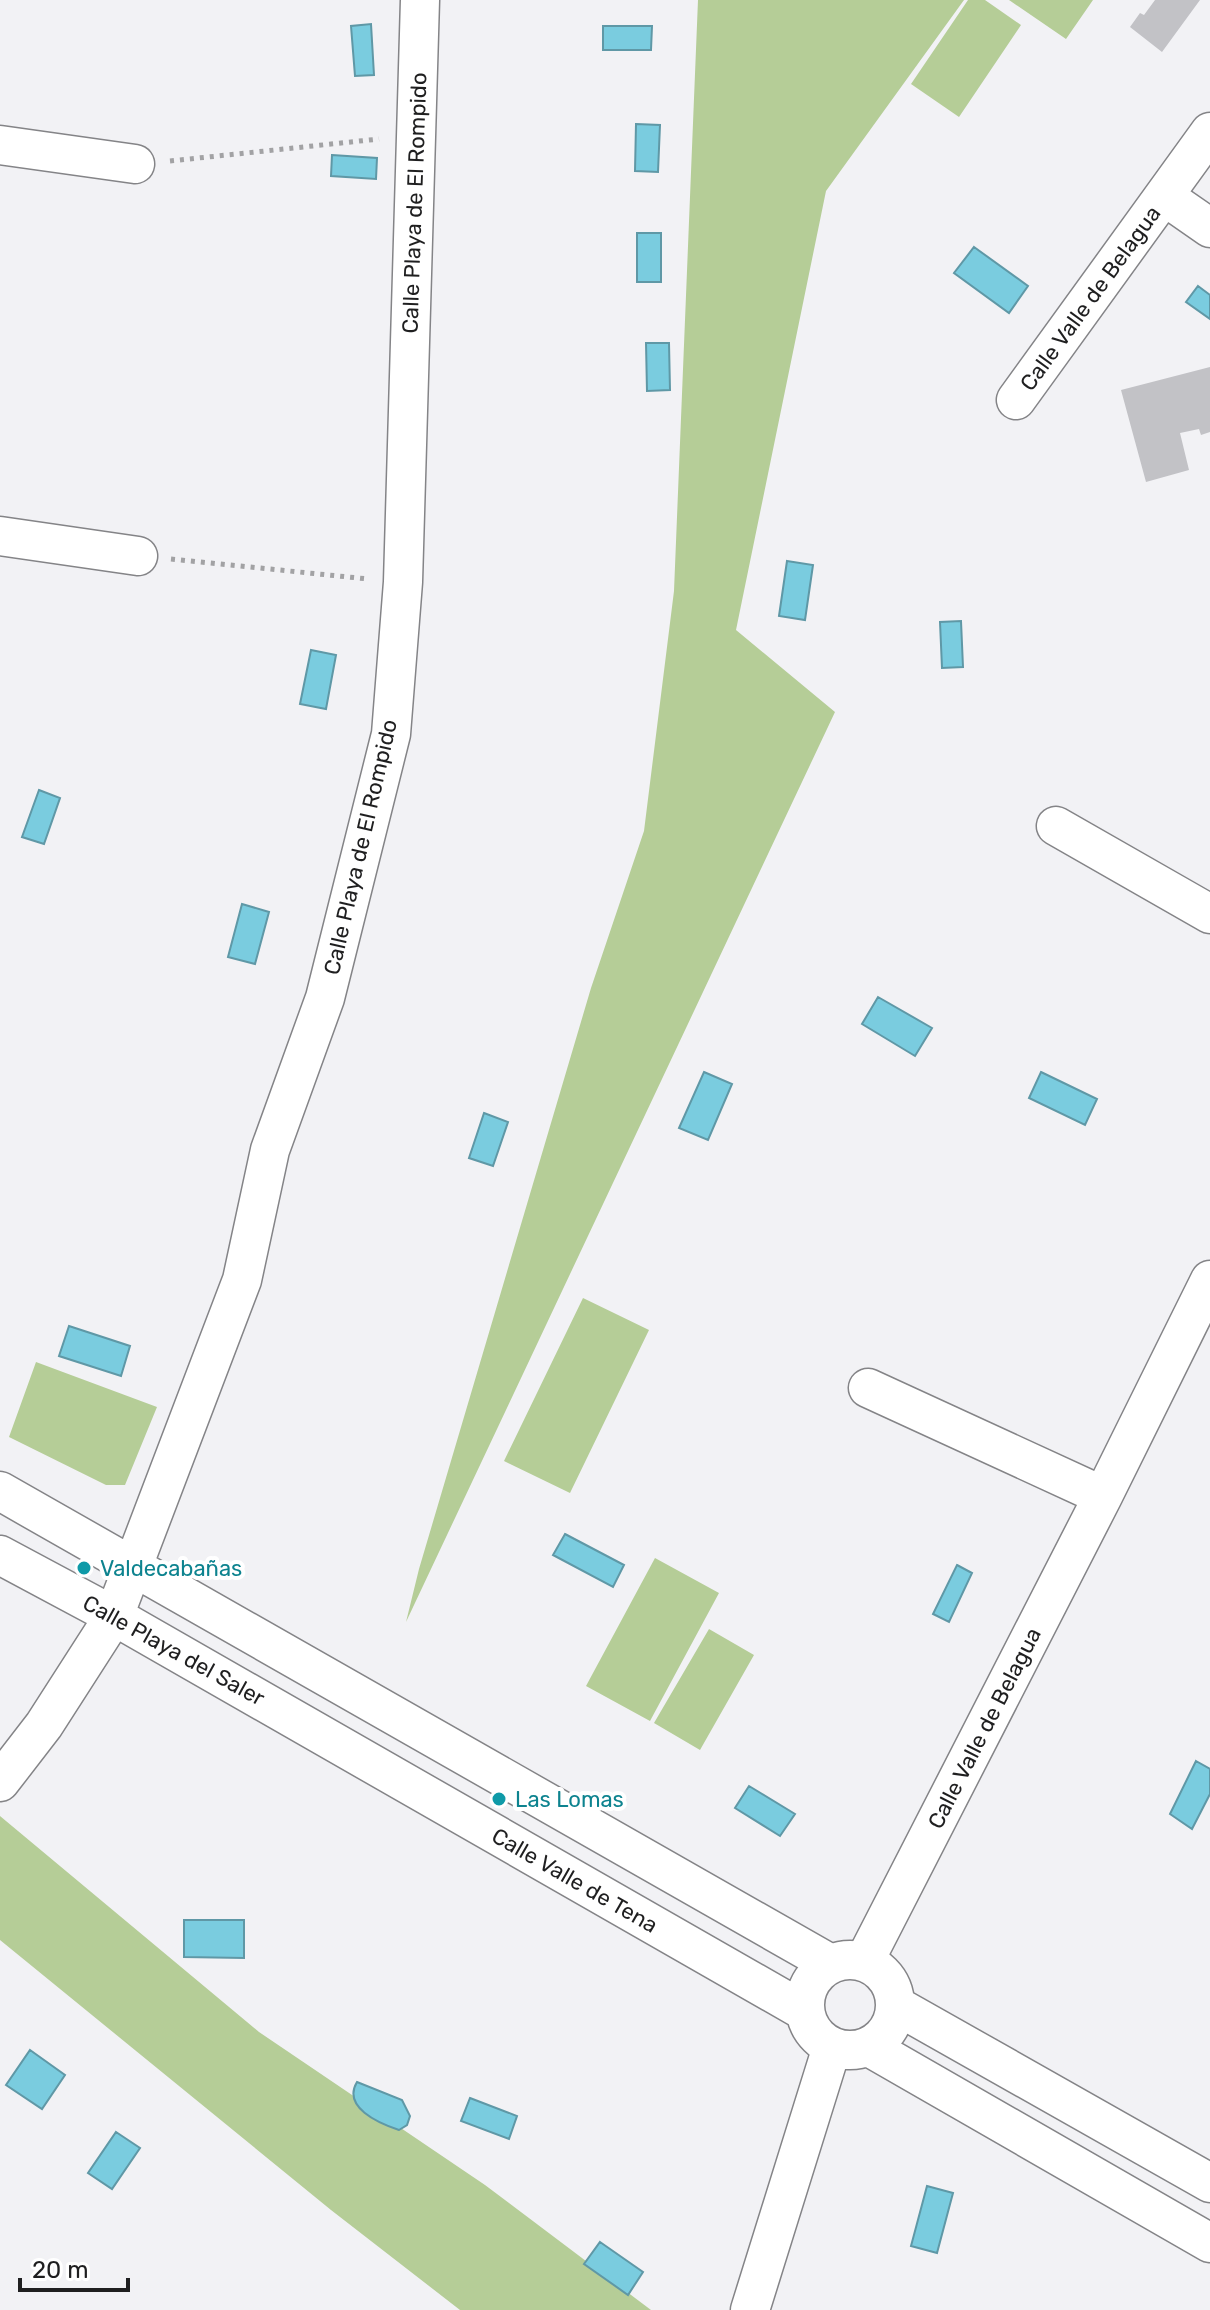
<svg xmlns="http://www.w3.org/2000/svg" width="1210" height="2310" viewBox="0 0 1210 2310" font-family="Rubik,sans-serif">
	<rect width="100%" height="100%" fill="#f2f2f5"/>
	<!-- green -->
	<path fill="#b5cd97" d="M 698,0 L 964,0 L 826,191 L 736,630 L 835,712 L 406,1622 L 419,1569 L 591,988 L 644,831 L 674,591 Z
		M 968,0 L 985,0 L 1021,25 L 959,117 L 911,84 Z
		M 1009,0 L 1093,0 L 1066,39 Z
		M 583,1298 L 649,1330 L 570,1493 L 504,1461 Z
		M 36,1362 L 157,1407 L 125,1485 L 106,1485 L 9,1437 Z
		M 655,1558 L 719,1593 L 650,1721 L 586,1686 Z
		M 709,1629 L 754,1655 L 700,1750 L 654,1723 Z
		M 0,1816 L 259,2032 L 485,2185 L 651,2310 L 460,2310 L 331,2210 L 0,1940 Z"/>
	<!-- water -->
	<path fill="#7accdf" stroke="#5f98a6" stroke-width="2" d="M 371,24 L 374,75 L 355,76 L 351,26 Z
		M 603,26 L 652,26 L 651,50 L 603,50 Z
		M 636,124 L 660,125 L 658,172 L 635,171 Z
		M 332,155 L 377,158 L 376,179 L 331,176 Z
		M 637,233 L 661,233 L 661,282 L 637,282 Z
		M 974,247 L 1028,286 L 1009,313 L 954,273 Z
		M 1198,286 L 1210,295 L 1210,319 L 1186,302 Z
		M 646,343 L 669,343 L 670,390 L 647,391 Z
		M 787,561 L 813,565 L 805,620 L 779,616 Z
		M 961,621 L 963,667 L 942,668 L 940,622 Z
		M 311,650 L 336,655 L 326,709 L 300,704 Z
		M 39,790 L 60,798 L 44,844 L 22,837 Z
		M 242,904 L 269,912 L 255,964 L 228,957 Z
		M 878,997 L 932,1028 L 915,1056 L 862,1024 Z
		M 704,1072 L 732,1084 L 708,1140 L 679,1128 Z
		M 1041,1072 L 1097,1099 L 1085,1125 L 1029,1098 Z
		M 484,1113 L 508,1122 L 493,1166 L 469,1158 Z
		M 69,1326 L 130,1346 L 121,1376 L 59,1356 Z
		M 565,1534 L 624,1565 L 613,1587 L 553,1555 Z
		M 957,1565 L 972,1573 L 949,1622 L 933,1614 Z
		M 1196,1761 L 1210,1769 L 1210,1794 L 1192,1829 L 1170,1814 Z
		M 749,1786 L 795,1814 L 780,1836 L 735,1808 Z
		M 184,1920 L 244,1920 L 244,1958 L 184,1957 Z
		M 30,2050 L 65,2075 L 42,2109 L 6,2085 Z
		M 357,2082 L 402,2100 L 410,2116 L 407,2125 L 399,2130 C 378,2123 342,2107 357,2082 Z
		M 470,2098 L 517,2116 L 509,2139 L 461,2121 Z
		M 116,2132 L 140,2148 L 112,2189 L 88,2173 Z
		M 927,2186 L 953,2193 L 937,2253 L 911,2246 Z
		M 600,2242 L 643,2272 L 628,2295 L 584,2264 Z"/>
	<!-- building -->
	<path fill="#c2c2c6" d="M 1155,0 L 1200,0 L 1162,52 L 1130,27 L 1140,13 L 1144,15 Z
		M 1210,367 L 1210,432 L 1201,435 L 1199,429 L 1180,433 L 1189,470 L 1146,482 L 1121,390 Z"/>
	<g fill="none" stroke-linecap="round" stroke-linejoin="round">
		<!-- street casing -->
		<g stroke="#848487" stroke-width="41">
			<path id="street" d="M 0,145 L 135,164
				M 1164,196 L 1210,228
				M 1016,400 L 1210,132
				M 0,536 L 138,556
				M 1056,826 L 1210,914
				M 868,1388 L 1103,1496
				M 0,1491 L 829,1963
				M 0,1555 L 114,1616 L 804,2011
				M 0,1782 L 44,1725 L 114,1616 L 242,1280 L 270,1150 L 325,998 L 391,734 L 403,582 L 420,0
				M805 2005a45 45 0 1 1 90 0a45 45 0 1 1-90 0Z
				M 865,1960 L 1103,1496 L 1210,1280
				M 897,2006 L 1210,2183
				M 869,2047 L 1210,2243
				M 750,2310 L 832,2047"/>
		</g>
		<!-- path -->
		<path stroke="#a2a2a4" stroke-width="5" stroke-dasharray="4 6" stroke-linecap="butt" d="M 170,161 L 379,139
			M 171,559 L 368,579"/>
		<!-- street -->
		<use href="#street" stroke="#fff" stroke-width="38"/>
	</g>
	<!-- markers -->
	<g fill="#0f9aa8" stroke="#fff" stroke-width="3">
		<circle cx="84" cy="1568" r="8"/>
		<circle cx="499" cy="1799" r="8"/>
	</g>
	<g text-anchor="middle" stroke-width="8" stroke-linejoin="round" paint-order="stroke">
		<!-- street labels -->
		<g font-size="22" fill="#1f1f20" stroke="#fff">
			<text transform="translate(414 203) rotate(-88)" y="8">Calle Playa de El Rompido</text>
			<text transform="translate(1090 298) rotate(-54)" y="8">Calle Valle de Belagua</text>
			<text transform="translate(360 847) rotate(-77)" y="8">Calle Playa de El Rompido</text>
			<text transform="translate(174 1650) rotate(29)" y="8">Calle Playa del Saler</text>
			<text transform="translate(984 1728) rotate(-63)" y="8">Calle Valle de Belagua</text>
			<text transform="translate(575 1880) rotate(30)" y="8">Calle Valle de Tena</text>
		</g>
		<!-- culture labels -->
		<g font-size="22" fill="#0d838f" stroke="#fff" text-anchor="start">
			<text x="100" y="1576">Valdecabañas</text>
			<text x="515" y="1807">Las Lomas</text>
		</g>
	</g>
	<!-- scale -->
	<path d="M20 2278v12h108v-12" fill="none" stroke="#1f1f20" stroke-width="4"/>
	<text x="32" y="2278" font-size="24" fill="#1f1f20" stroke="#ffffff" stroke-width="6" paint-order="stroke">20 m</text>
</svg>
